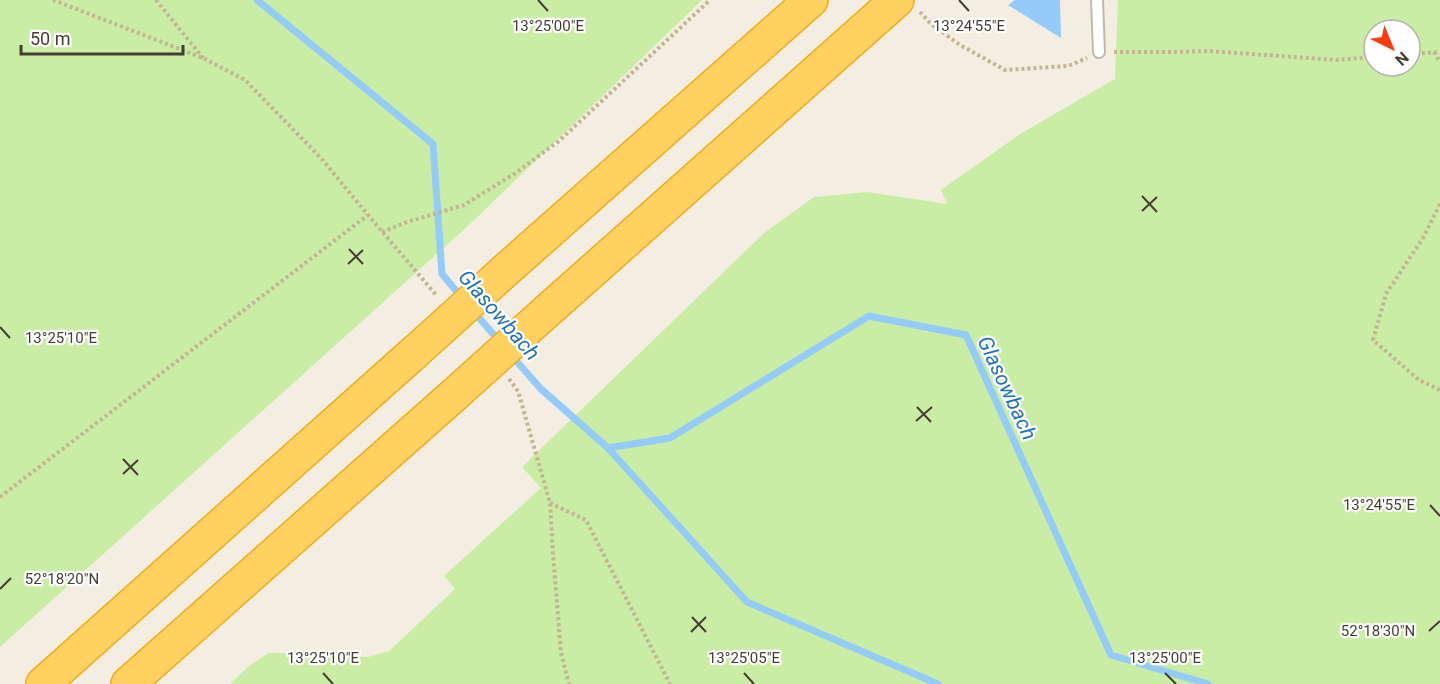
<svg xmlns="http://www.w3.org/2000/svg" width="1440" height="684" viewBox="0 0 1440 684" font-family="Roboto,sans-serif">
	<rect width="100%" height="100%" fill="#f3eee1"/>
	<!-- green -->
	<path fill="#c9eda4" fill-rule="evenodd" d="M 0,0 L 702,0 L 470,224 L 0,647 Z
		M 1118,0 L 1440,0 L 1440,684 L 230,684 L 249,666 L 269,653 L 302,653 L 368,657 L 389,651 L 455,589 L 444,576 L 541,488 L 522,467 L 764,233 L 814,197 L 867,192 L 947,204 L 941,190 L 1020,134 L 1115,79 ZM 1374,30 L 1410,30 L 1410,66 L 1374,66 Z"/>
	<!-- water -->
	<path fill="#95cbf8" d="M 1015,0 L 1060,0 L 1061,38 L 1008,5 Z"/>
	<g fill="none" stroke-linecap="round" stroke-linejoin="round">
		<!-- stream -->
		<path stroke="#95cbf8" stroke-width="7" d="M 257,0 L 433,144 L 442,274 L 463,299
			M 474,312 L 500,342
			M 511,355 L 541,389 L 608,448 L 670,438 L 869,316 L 966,335 L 1111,655 L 1208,684
			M 608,448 L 747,602 L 938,684"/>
		<!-- lane casing -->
		<g stroke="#c2baa6" stroke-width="14">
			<path id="lane" d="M 1097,0 L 1099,52"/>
		</g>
		<!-- highway casing -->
		<g stroke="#efac1f" stroke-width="36">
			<path id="highway" d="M 507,269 L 811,0
				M 546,312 L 897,0
				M 43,684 L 415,352
				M 128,684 L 454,395"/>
		</g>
		<!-- path -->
		<path stroke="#c3b493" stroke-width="4" stroke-dasharray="3 3" stroke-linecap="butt" d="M 53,0 L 203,58 L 245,80 L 320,157 L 368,215 L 437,296
			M 156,0 L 203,58
			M 920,12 L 930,23 L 960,45 L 1005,70 L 1068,66 L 1087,58
			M 1114,52 L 1171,52 L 1209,51 L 1336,60 L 1374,57
			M 1434,52 L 1440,62
			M 1410,54 L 1440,52
			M 1440,204 L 1423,238 L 1386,294 L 1373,340 L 1419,380 L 1440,390
			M 382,232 L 407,222 L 464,205 L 514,174 L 559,141 L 710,0
			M 509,379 L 518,391 L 550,503 L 553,554 L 561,653 L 569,684
			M 0,497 L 368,215
			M 550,503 L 586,520 L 670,684"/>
		<!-- lane -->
		<use href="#lane" stroke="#fff" stroke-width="10"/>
		<!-- highway -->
		<use href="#highway" stroke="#ffd160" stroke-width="33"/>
		<!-- highway-bridge casing -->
		<g stroke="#efac1f" stroke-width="36" stroke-linecap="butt">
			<path id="highway-bridge" d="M 415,352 L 507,269
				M 454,395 L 546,312"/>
		</g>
		<!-- highway-bridge -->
		<use href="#highway-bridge" stroke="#ffd160" stroke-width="33"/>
	</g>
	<!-- ticks -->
	<path fill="none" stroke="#453e32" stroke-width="2" d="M 538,0 L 548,11M 959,0 L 969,11M 1142,196 L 1157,212M 1142,211 L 1157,197M 349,249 L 363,264M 348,264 L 363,250M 0,327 L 10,338M 917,407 L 931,422M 916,421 L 932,407M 123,459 L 138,475M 123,474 L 138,460M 1430,505 L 1440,516M 0,589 L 11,578M 692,617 L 706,632M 1429,631 L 1440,621M 691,632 L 706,617M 323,673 L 333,684M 744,673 L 754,684M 1165,673 L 1176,684"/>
	<g text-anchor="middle" stroke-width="4.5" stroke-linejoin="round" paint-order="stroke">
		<!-- water labels -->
		<g font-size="21" font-style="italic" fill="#1f73bc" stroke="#fff">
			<text transform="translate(499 315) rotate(49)" y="7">Glasowbach</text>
			<text transform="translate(1007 388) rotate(65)" y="7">Glasowbach</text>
		</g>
	</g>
	<g font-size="15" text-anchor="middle" fill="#453e32" stroke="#fff" stroke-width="4.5" stroke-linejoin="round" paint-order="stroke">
		<text x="548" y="31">13°25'00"E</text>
		<text x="969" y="31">13°24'55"E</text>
		<text x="61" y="343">13°25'10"E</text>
		<text x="1379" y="510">13°24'55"E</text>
		<text x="62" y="584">52°18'20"N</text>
		<text x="1378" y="636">52°18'30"N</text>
		<text x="323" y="663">13°25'10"E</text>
		<text x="744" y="663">13°25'05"E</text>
		<text x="1165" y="663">13°25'00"E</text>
	</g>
	<!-- north arrow -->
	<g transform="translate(1392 48) rotate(137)"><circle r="28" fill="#ffffff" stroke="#b5b2ad" stroke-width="1.5"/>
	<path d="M0-4.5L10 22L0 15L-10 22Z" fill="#ff3b0c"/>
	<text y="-9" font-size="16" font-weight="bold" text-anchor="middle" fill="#453e32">N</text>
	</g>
	<!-- scale -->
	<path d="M21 45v9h162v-9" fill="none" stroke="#453e32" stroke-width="3"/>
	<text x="30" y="45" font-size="18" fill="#453e32" stroke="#ffffff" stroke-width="4.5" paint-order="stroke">50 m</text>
</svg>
